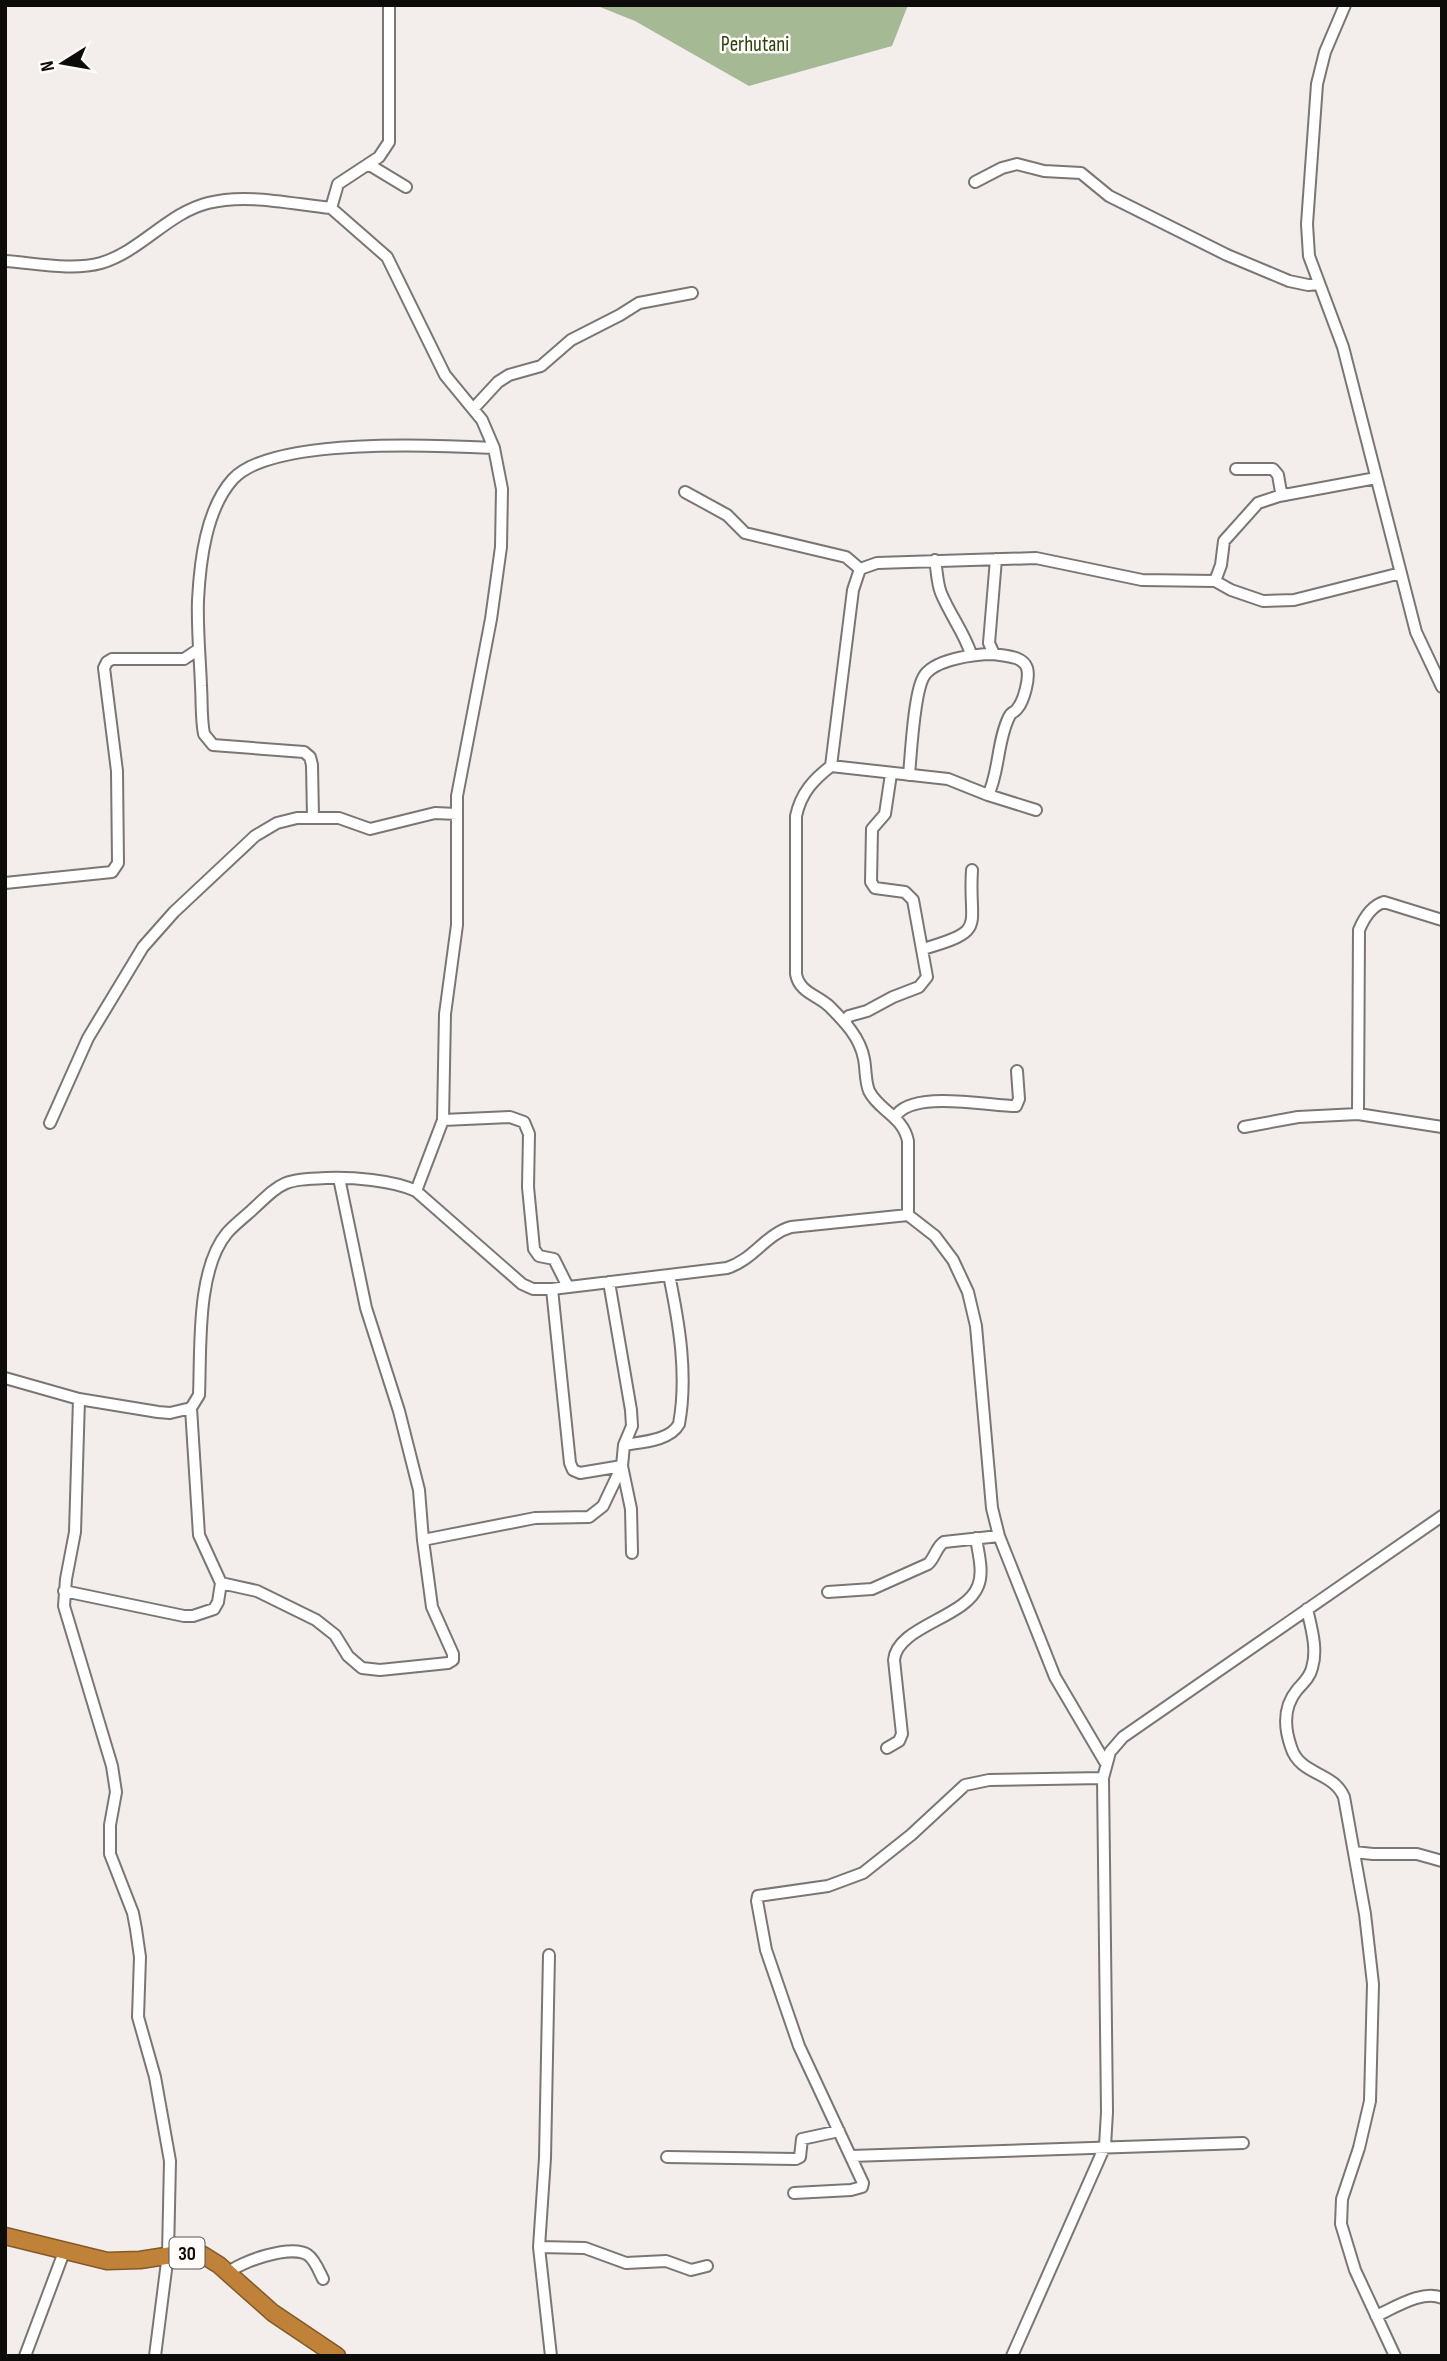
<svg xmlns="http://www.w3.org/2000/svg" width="1447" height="2361" viewBox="0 0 1447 2361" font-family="'Sofia Sans Condensed',sans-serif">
	<rect width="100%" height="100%" fill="#f3eeeb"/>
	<!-- forest -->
	<path fill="#a4b994" d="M 595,5 L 908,5 L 892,46 L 749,86 L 635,21 Z"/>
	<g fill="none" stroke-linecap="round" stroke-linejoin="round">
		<!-- minor casing -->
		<g stroke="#7a7673" stroke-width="14">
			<path id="minor" d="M 389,5 L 389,142 L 379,157 L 338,184 L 331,208 L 387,257 L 445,375 L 482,420 L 494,448 L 502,489 L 501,547 L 491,619 L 457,796 L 457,925 L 445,1014 L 443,1120 L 416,1191 L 522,1284 L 533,1289 L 552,1289 L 727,1268 C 753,1260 766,1234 791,1227 L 908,1215 L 935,1236 L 953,1260 L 968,1292 L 976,1326 L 992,1508 L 999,1536 L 1055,1677 L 1105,1762
				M 1345,5 L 1325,52 L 1317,84 L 1307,224 L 1309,256 L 1343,347 L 1416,632 L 1442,687
				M 368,164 L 406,187
				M 975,182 L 1002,168 L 1017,164 L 1044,171 L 1081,173 L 1109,196 L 1227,255 L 1289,281 L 1308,285 L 1319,284
				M 5,261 C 35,263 72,271 101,263 C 141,251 168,213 208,203 C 247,193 291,204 331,208
				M 474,408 L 498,382 L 509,375 L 541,366 L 571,340 L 620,315 L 639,303 L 692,293
				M 1236,469 L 1273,469 L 1278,475 L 1281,492 L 1286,495
				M 685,492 L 727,515 L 745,533 L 846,557 L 860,569
				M 935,560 C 937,571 937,583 941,593 C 950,615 964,632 971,654
				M 1215,581 L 1221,565 L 1224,541 L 1258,503 L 1279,496 L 1376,478
				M 831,766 L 948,779 L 988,795 L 1036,810
				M 909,775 C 911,753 914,695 923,678 C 932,659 976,654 994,654
				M 988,795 C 999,774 997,741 1009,717 C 1012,711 1013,714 1017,709 C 1024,701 1030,678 1027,668 C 1023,656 1005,656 994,654 L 989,643 L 996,559
				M 313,817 L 312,765 L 310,757 L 304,752 L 213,745 L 204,734 C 201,719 202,702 201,686 C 200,658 197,629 198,600 C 200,561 206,509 233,479 C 272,437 437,445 494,448
				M 5,883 L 112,872 L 118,863 L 117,771 L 104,668 L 107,662 L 112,659 L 184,659 L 199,649
				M 923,949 C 989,930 968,928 972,870
				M 844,1022 L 849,1016 L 867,1011 L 893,997 L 919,987 L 927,977 L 913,900 L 905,892 L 875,888 L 871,882 L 872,829 L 885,814 L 891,774
				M 1358,1114 L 1359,930 C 1364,918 1371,906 1384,902 L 1442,920
				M 895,1117 C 911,1089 988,1106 1016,1106 L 1019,1099 L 1017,1071
				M 443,1120 L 510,1117 L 524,1122 L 529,1134 L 528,1187 L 534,1249 L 539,1256 L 554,1259 L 568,1287
				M 50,1123 L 88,1038 L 143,947 L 174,912 L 255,836 L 277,823 L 297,818 L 339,818 L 370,829 L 435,813 L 457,814
				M 1244,1127 L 1298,1117 L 1358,1114 L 1442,1127
				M 908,1215 L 908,1141 C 903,1116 879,1111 869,1091 C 865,1081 866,1069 864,1059 C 860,1037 844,1021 829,1006 C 817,995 799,992 796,974 L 796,816 C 801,793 813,780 831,766 L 853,590 L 860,569 L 877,563 L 1036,558 L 1142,580 L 1215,581 L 1231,590 L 1263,601 L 1294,600 L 1401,573
				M 609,1282 L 631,1410 L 632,1426 L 624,1445 L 622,1466 L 631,1509 L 632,1553
				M 552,1289 L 570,1463 L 573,1470 L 580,1473 L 622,1466
				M 5,1378 L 79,1399 L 158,1412 L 170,1413 L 191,1408 L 199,1395 C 201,1350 196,1270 227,1233 C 234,1225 243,1218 251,1211 C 283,1181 282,1180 326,1178 C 351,1177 393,1180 416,1191
				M 79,1399 L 75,1532 L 66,1579 L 64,1606 L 112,1766 L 116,1792 L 110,1825 L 110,1854 L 133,1913 L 136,1929 L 140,1957 L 138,2017 L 155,2077 L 170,2161 L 168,2254 L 155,2356
				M 624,1445 C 641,1442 670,1441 679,1424 C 688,1375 679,1323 669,1275
				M 423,1540 L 535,1518 L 589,1517 L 603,1506 L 622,1466
				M 221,1583 L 257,1591 L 316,1620 L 335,1635 L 348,1656 L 362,1668 L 380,1670 L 448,1663 L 453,1660 L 453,1654 L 432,1607 L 423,1540 L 419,1490 L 399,1411 L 366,1308 L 339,1178
				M 64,1591 L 184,1616 L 193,1616 L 214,1609 L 218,1602 L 221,1583 L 199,1535 L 191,1408
				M 828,1592 L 872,1589 L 928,1564 C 935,1558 936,1547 944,1542 L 999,1536
				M 1307,1609 C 1311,1627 1318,1649 1312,1668 C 1310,1677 1303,1683 1297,1690 C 1283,1707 1284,1727 1291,1747 C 1300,1776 1333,1771 1344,1797 L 1365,1914 L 1373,1984 L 1370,2101 L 1359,2148 L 1342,2199 L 1341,2224 L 1355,2270 L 1395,2356
				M 887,1748 L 899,1741 L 902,1734 L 894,1660 C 897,1626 966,1618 978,1586 C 984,1572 978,1552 976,1538
				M 1354,1852 L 1373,1854 L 1417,1854 L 1442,1861
				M 549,1955 L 545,2158 L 539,2247 L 551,2356
				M 851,2156 L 1243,2143
				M 667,2157 L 796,2159 L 800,2157 L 802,2139 L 839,2131
				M 794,2193 L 851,2190 L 862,2187 L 863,2183 L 799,2046 L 766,1950 L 757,1901 L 758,1896 L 828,1886 L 863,1873 L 911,1835 L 965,1785 L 989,1780 L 1103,1778
				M 539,2247 L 585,2248 L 626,2263 L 666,2261 L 691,2270 L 707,2266
				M 228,2273 C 241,2261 292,2244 308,2255 C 315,2260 319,2271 323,2279
				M 1376,2316 C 1394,2308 1423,2289 1442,2298
				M 25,2356 L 64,2252
				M 1012,2356 L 1105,2146 L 1107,2112 L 1103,1778 L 1110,1752 L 1123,1737 L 1442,1516"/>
		</g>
		<!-- highway casing -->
		<g stroke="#825928" stroke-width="19">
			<path id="highway" d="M 5,2236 L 107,2261 L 140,2260 L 185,2253 L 203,2255 L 219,2265 L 273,2313 L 337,2356"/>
		</g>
		<!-- minor -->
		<use href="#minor" stroke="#fff" stroke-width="10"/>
		<!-- highway -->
		<use href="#highway" stroke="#c08238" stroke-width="16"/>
	</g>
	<g text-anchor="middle" stroke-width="5" stroke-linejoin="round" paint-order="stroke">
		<!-- shield labels -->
		<rect fill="#fffcfa" stroke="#565453" stroke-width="2" x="169.5" y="2237.5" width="35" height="31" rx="5"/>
		<g font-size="19" font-weight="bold" fill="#0e0c0b">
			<text x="187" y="2260">30</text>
		</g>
		<!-- park labels -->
		<g font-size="21" fill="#28430a" stroke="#fffcfa">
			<text x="755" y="51">Perhutani</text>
		</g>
	</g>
	<!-- border -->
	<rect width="1447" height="2361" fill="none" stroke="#0e0c0b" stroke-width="14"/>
	<!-- north arrow -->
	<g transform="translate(63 63) rotate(259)" stroke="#fffcfa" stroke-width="5" paint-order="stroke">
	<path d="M0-5L12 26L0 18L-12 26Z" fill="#0e0c0b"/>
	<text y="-10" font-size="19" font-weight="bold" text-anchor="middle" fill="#0e0c0b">N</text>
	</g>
</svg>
